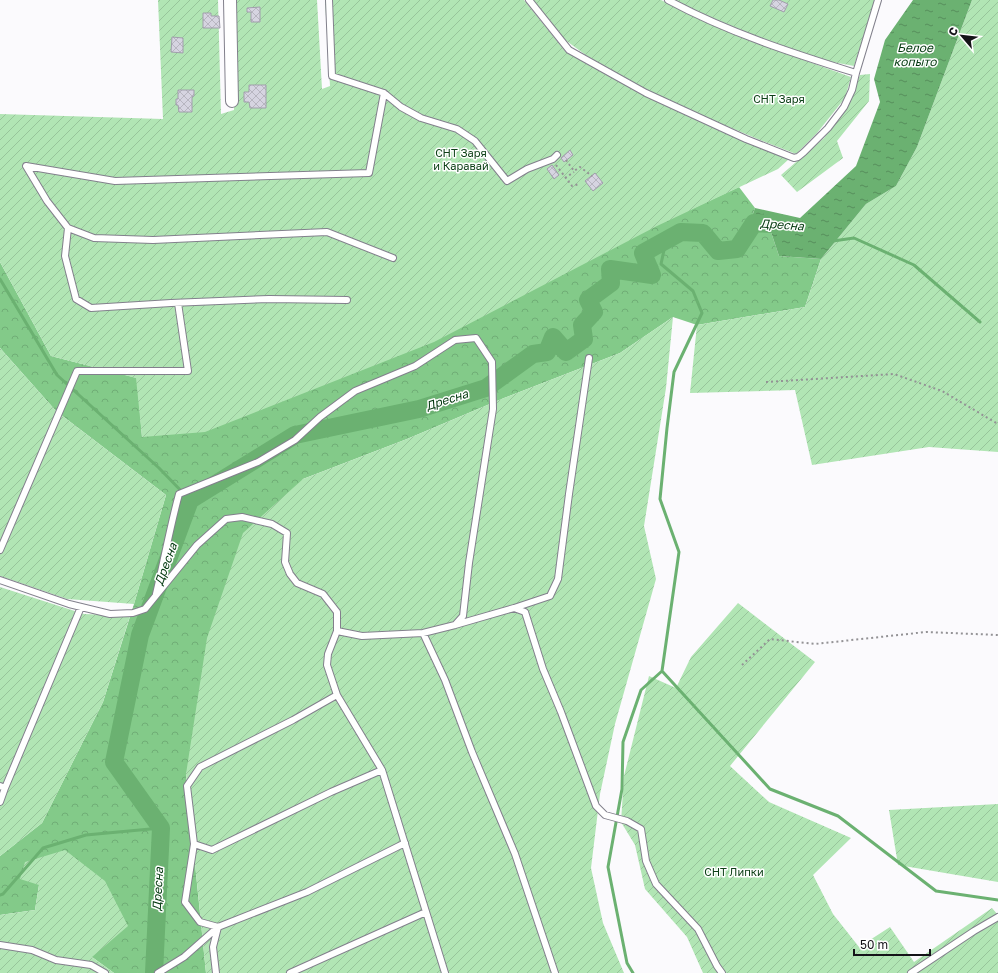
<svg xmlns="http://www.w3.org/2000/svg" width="998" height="973" viewBox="0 0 998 973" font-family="'Golos Text',sans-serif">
	<defs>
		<pattern id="forest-crowns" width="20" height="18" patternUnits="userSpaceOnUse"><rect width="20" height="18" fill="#83ca89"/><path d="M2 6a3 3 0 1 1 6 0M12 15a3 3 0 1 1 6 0" fill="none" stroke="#70ad76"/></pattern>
		<pattern id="garden-furrows" width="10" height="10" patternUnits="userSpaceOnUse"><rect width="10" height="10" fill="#b1e5b4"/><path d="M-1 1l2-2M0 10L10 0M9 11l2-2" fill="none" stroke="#97c49a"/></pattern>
		<pattern id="water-ripples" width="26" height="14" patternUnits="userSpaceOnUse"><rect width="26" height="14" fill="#6bb171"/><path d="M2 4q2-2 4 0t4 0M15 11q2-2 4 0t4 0" fill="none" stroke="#578f5c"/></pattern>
		<pattern id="building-cross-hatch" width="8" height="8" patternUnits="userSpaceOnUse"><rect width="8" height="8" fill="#d6d4e1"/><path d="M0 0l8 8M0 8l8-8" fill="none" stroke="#b7b5c0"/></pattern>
	</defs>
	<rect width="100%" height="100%" fill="#fbfafd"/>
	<!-- forest -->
	<path fill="url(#forest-crowns)" d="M 739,187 L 755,208 L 748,228 L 771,232 L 779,256 L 821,259 L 805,307 L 697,325 L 673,317 L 620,353 L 504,398 L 407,439 L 303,479 L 186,774 L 206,973 L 114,973 L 92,957 L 39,885 L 35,910 L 0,915 L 0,856 L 42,823 L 103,702 L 134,604 L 166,495 L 56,411 L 0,348 L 0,262 L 51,356 L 137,378 L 142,437 L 657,225 Z"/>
	<!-- garden -->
	<path fill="url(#garden-furrows)" d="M 158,0 L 218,0 L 221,114 L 234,110 L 231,0 L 317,0 L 322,89 L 330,86 L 325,0 L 524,0 L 565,51 L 637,91 L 789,159 L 778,169 L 657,226 L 434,342 L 205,432 L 142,437 L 136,378 L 51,356 L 0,262 L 0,114 L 163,119 Z
		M 533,0 L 661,0 L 702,20 L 787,54 L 851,77 L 845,98 L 817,133 L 796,154 L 760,140 L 662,99 L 587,56 L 557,34 Z
		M 673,0 L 875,0 L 854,66 L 822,60 L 746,32 L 682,5 Z
		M 972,0 L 998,0 L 998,452 L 929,447 L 812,465 L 795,390 L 690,393 L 697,325 L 805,307 L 821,259 L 866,204 L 896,186 L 917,147 Z
		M 870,74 L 869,101 L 837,141 L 843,158 L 797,192 L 781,175 L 824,138 L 845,109 L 860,75 Z
		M 673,317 L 666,388 L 644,526 L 656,579 L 615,724 L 600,794 L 591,868 L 603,923 L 624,973 L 206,973 L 186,774 L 207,638 L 243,533 L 303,479 L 407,439 L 504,398 L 620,353 Z
		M 0,348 L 56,411 L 166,495 L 134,604 L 67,599 L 0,576 Z
		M 0,587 L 84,614 L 130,616 L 103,702 L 42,823 L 0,856 Z
		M 738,603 L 815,662 L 730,766 L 769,802 L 851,838 L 813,875 L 833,914 L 859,947 L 890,927 L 914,962 L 992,908 L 998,915 L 998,973 L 703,973 L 687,937 L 645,889 L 635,845 L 621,822 L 624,776 L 649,676 L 676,688 L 691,657 Z
		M 998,804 L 998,882 L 898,865 L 889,810 Z
		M 65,850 L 105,881 L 128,926 L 92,957 L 114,973 L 0,973 L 0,915 L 35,910 L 39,885 L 20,879 L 25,862 Z"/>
	<!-- water -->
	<path fill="url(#water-ripples)" d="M 913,0 L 972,0 L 917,147 L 896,186 L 866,204 L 821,259 L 779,256 L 771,232 L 748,228 L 755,208 L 800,218 L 856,166 L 880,102 L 874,79 L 885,40 Z"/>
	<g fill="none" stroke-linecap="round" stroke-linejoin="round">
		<!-- stream -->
		<path stroke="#6bb171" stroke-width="3" d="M 666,241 L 661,264 L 693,291 L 702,313 L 674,372 L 667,428 L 660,499 L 679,552 L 662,671 L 770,789 L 838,816 L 936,891 L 998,900
			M 833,241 L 854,238 L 914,265 L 980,322
			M 0,279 L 57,375 L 159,468 L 190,500
			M 0,895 L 3,894 L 43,848 L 86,835 L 161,828
			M 633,973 L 627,963 L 608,867 L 622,789 L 623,742 L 641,690 L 662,671"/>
		<!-- river -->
		<path stroke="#6bb171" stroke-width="18" d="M 154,973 L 161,828 L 114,762 L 140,635 L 190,500 L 295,435 L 419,409 L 486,388 L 533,354 L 547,352 L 553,337 L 566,352 L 584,339 L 582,325 L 594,312 L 588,300 L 611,283 L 610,269 L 652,275 L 643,253 L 681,232 L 703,233 L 718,251 L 737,249 L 754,223 L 771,224"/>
	</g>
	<!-- building -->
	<path fill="url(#building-cross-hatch)" stroke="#a09eab" d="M 773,0 L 779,0 L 788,4 L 784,12 L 770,6 Z
		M 260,7 L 260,22 L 251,22 L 251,12 L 247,12 L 247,8 Z
		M 203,13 L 211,13 L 211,16 L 219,16 L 220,28 L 203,28 Z
		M 172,37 L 183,38 L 183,53 L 171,52 Z
		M 249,85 L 266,85 L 266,108 L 250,108 L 249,102 L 244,102 L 244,92 L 249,92 Z
		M 178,90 L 194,90 L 194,96 L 192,97 L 192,112 L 179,112 L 178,105 L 176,105 L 176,99 L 178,99 Z
		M 570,150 L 573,155 L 564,162 L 561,158 Z
		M 552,165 L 559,175 L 554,179 L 547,169 Z
		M 595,173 L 603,183 L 593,191 L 585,181 Z"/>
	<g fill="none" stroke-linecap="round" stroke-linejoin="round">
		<!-- lane casing -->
		<g stroke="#82808c" stroke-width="8">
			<path id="lane" d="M 329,0 L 332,76 L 384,93 L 401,107 L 421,118 L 457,129 L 475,141 L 507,181 L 527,169 L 553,159 L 557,155
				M 529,0 L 569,50 L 646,93 L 746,139 L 794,158 L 798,157 L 804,152 L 828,128 L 844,107 L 852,90 L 856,73 L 878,0
				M 668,0 C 727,32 792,53 856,73
				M 384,93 L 369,173 L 115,181 L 26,166 L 47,201 L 68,228 L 94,238 L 153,240 L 327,232 L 393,258
				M 68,228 L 65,256 L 76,299 L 91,308 L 171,303 L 269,299 L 347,300
				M 0,550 L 77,371 L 188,371 L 178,303
				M 0,580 L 69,604 L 110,614 L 133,613 L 145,609 L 197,545 L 226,519 L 242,517 L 272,524 L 287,533 L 285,562 L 290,574 L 297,583 L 323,594 L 337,612 L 337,631 L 328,654 L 327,665 L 337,695 L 382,770 L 445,973
				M 156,594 C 164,561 170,527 179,494 L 258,462 L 295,440 L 320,417 L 355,391 L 415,366 L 455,340 L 476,338 L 492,362 L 493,409 L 469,563 L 463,616 L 455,625
				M 514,608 L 550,596 L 558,579 L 569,494 L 589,358
				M 337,631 L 362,636 L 423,633 L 455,625 L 514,608 L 525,612 L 543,669 L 561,712 L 596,806 L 605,815 L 627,821 L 641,829 L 646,861 L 656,884 L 698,929 L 717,966 L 722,973
				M 423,633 L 445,680 L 472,752 L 515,854 L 555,973
				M 337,695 L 293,720 L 200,767 L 187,786 L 194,844 L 212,850 L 331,792 L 382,770
				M 0,786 L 5,788 L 81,607
				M 0,802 L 5,788
				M 194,844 L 185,902 L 200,922 L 218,927 L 307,892 L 405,843
				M 0,945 L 32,950 L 56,960 L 91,965 L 105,973
				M 158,973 L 184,957 L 218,927 L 213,947 L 216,973
				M 290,973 L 426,912
				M 911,973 L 974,931 L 998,917"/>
		</g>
		<!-- street casing -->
		<g stroke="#82808c" stroke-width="14">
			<path id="street" d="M 230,0 L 232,101"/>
		</g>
		<!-- path -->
		<path stroke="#939295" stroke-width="2" stroke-dasharray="2 3" stroke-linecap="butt" d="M 566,160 L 574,171 L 580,167 L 592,176
			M 556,165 L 572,186 L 579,184
			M 565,178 L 574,172
			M 766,382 L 894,374 L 942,391 L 998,424
			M 742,665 L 770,639 L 815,644 L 926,632 L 998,635"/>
		<!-- lane -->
		<use href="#lane" stroke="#fff" stroke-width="6"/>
		<!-- street -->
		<use href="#street" stroke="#fff" stroke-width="12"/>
	</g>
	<g text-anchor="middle" stroke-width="3" stroke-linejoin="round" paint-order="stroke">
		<!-- park labels -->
		<g font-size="11" fill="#0d4017" stroke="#fff">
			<text x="779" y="103">СНТ Заря</text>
			<text x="461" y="157">СНТ Заря<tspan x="461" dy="13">и Каравай</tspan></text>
			<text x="734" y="876">СНТ Липки</text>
		</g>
		<!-- water labels -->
		<g font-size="12" font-style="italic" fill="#03390f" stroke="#fff">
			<text x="915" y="52">Белое<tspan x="915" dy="14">копыто</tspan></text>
			<text transform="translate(782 225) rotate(4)" y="4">Дресна</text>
			<text transform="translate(447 400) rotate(-18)" y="4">Дресна</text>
			<text transform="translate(166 564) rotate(-70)" y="4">Дресна</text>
			<text transform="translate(158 889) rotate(-87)" y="4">Дресна</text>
		</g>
	</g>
	<!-- north arrow -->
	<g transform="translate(962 36) rotate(298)" stroke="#ffffff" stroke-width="3" paint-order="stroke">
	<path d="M0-3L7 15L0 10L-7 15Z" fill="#141318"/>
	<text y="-6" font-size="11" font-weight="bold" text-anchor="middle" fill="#141318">С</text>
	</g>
	<!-- scale -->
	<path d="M854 949v6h76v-6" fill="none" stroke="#141318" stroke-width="2"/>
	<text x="860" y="949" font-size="12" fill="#141318" stroke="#ffffff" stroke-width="3" paint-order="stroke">50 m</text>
</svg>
